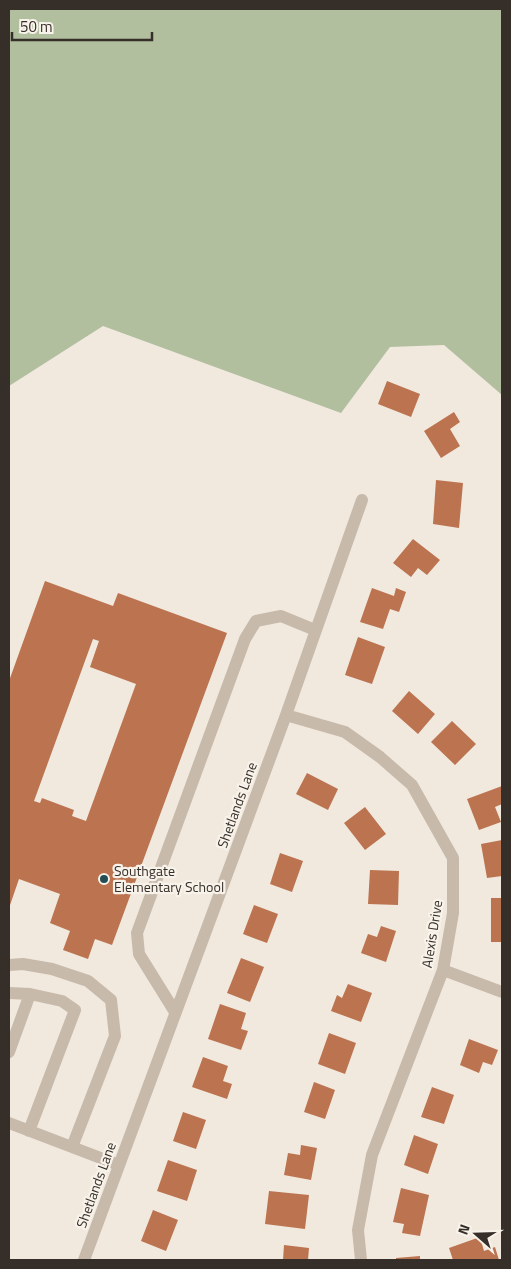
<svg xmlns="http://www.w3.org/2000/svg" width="511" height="1269" viewBox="0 0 511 1269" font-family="'Titillium Web',sans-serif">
	<rect width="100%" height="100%" fill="#f1e9de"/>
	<!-- green -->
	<path fill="#b1bf9f" d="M 9,9 L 502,9 L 502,395 L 444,345 L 390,347 L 341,413 L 103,326 L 9,386 Z"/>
	<!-- building -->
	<path fill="#bc7350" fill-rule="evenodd" d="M 387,381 L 420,394 L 411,417 L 378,404 Z
		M 454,412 L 460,422 L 450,429 L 460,446 L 441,458 L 424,431 Z
		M 436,480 L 463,483 L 459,528 L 433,524 Z
		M 413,539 L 440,560 L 427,575 L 418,568 L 411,577 L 393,563 Z
		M 45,581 L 113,606 L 118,593 L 227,633 L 112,945 L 95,939 L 88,959 L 63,950 L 70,931 L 50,923 L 60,894 L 19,879 L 9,908 L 9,681 ZM 93,639 L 99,641 L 90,667 L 136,684 L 86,821 L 72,816 L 74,810 L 42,798 L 40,803 L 34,801 Z
		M 372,588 L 394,596 L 396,588 L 406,592 L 399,612 L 390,609 L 383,629 L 360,622 Z
		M 358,637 L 385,647 L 372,684 L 345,675 Z
		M 409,691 L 435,714 L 418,734 L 392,711 Z
		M 452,721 L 476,744 L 455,765 L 431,742 Z
		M 307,773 L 338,789 L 328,810 L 296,794 Z
		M 502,786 L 502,804 L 495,807 L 501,822 L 479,830 L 467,799 Z
		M 365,807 L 386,834 L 365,850 L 344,823 Z
		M 502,840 L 502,876 L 487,878 L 481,844 Z
		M 280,853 L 303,861 L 292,892 L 270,884 Z
		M 370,870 L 399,871 L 398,905 L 368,904 Z
		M 491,898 L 502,898 L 502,942 L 491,942 Z
		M 254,905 L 278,914 L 267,943 L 243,934 Z
		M 381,926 L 396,931 L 386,962 L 361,953 L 368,934 L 377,937 Z
		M 241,958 L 264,967 L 250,1002 L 227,993 Z
		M 348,984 L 372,993 L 361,1022 L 331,1011 L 337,995 L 342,998 Z
		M 220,1004 L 246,1013 L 241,1029 L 248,1031 L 241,1050 L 208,1039 Z
		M 329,1033 L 356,1043 L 345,1074 L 318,1064 Z
		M 469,1039 L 498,1050 L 492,1065 L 483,1062 L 479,1073 L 460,1065 Z
		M 203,1057 L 228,1066 L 223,1081 L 232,1084 L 227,1099 L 192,1087 Z
		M 314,1082 L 335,1090 L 325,1119 L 304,1112 Z
		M 432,1087 L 454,1095 L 444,1124 L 421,1117 Z
		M 183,1112 L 206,1120 L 196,1149 L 173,1141 Z
		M 414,1135 L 438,1144 L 428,1174 L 404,1165 Z
		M 301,1145 L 317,1148 L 311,1180 L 284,1175 L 288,1153 L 300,1155 Z
		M 168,1160 L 197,1170 L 187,1201 L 157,1191 Z
		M 401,1188 L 429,1195 L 420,1236 L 402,1233 L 404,1224 L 393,1222 Z
		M 269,1191 L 309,1195 L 305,1229 L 265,1224 Z
		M 153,1210 L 178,1220 L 166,1251 L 141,1241 Z
		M 480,1237 L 484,1251 L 495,1247 L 499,1260 L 453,1260 L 449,1248 Z
		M 284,1245 L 309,1248 L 308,1260 L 283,1260 Z
		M 420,1256 L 420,1260 L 396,1260 L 396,1258 Z"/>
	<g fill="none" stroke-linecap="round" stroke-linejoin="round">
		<!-- minor -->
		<path stroke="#c8baab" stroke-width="12" d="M 286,715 L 345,732 L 380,757 L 412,785 L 453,858 L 453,913 L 443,970 L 372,1155 L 358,1230 L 361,1260
			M 9,965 L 23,964 L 52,969 L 88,981 L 111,1000 L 115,1036 L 72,1147
			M 443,970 L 502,992
			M 9,993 L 30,994
			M 175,1012 L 139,954 L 137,933 L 245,639 L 256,621 L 281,616 L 315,630
			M 9,1052 L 30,994 L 62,1001 L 75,1010 L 29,1131
			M 9,1123 L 119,1165
			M 84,1260 L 286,715 L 362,500"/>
	</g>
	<!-- markers -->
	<circle fill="#224d54" stroke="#f8f3ea" stroke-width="2" cx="104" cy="879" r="5"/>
	<g text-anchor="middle" stroke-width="4.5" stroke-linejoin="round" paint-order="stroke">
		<!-- street labels -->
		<g font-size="14" fill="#362e29" stroke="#f8f3ea">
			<text transform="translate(237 805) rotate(-70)" y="5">Shetlands Lane</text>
			<text transform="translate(432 934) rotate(-81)" y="5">Alexis Drive</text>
			<text transform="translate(96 1185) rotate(-70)" y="5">Shetlands Lane</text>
		</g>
		<!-- poi labels -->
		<g font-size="14" fill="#362e29" stroke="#f8f3ea" text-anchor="start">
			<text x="114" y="876">Southgate<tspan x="114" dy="16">Elementary School</tspan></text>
		</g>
	</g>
	<!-- border -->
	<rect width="511" height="1269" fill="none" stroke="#362e29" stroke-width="20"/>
	<!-- north arrow -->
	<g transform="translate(476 1234) rotate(290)" stroke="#f8f3ea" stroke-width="4" paint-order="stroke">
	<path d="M0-4L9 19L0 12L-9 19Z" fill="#362e29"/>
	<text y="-8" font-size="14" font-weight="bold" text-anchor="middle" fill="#362e29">N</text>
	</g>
	<!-- scale -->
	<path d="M12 32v8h140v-8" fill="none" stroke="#362e29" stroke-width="2.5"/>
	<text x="20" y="32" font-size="15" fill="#362e29" stroke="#f8f3ea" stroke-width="4" paint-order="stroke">50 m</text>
</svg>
